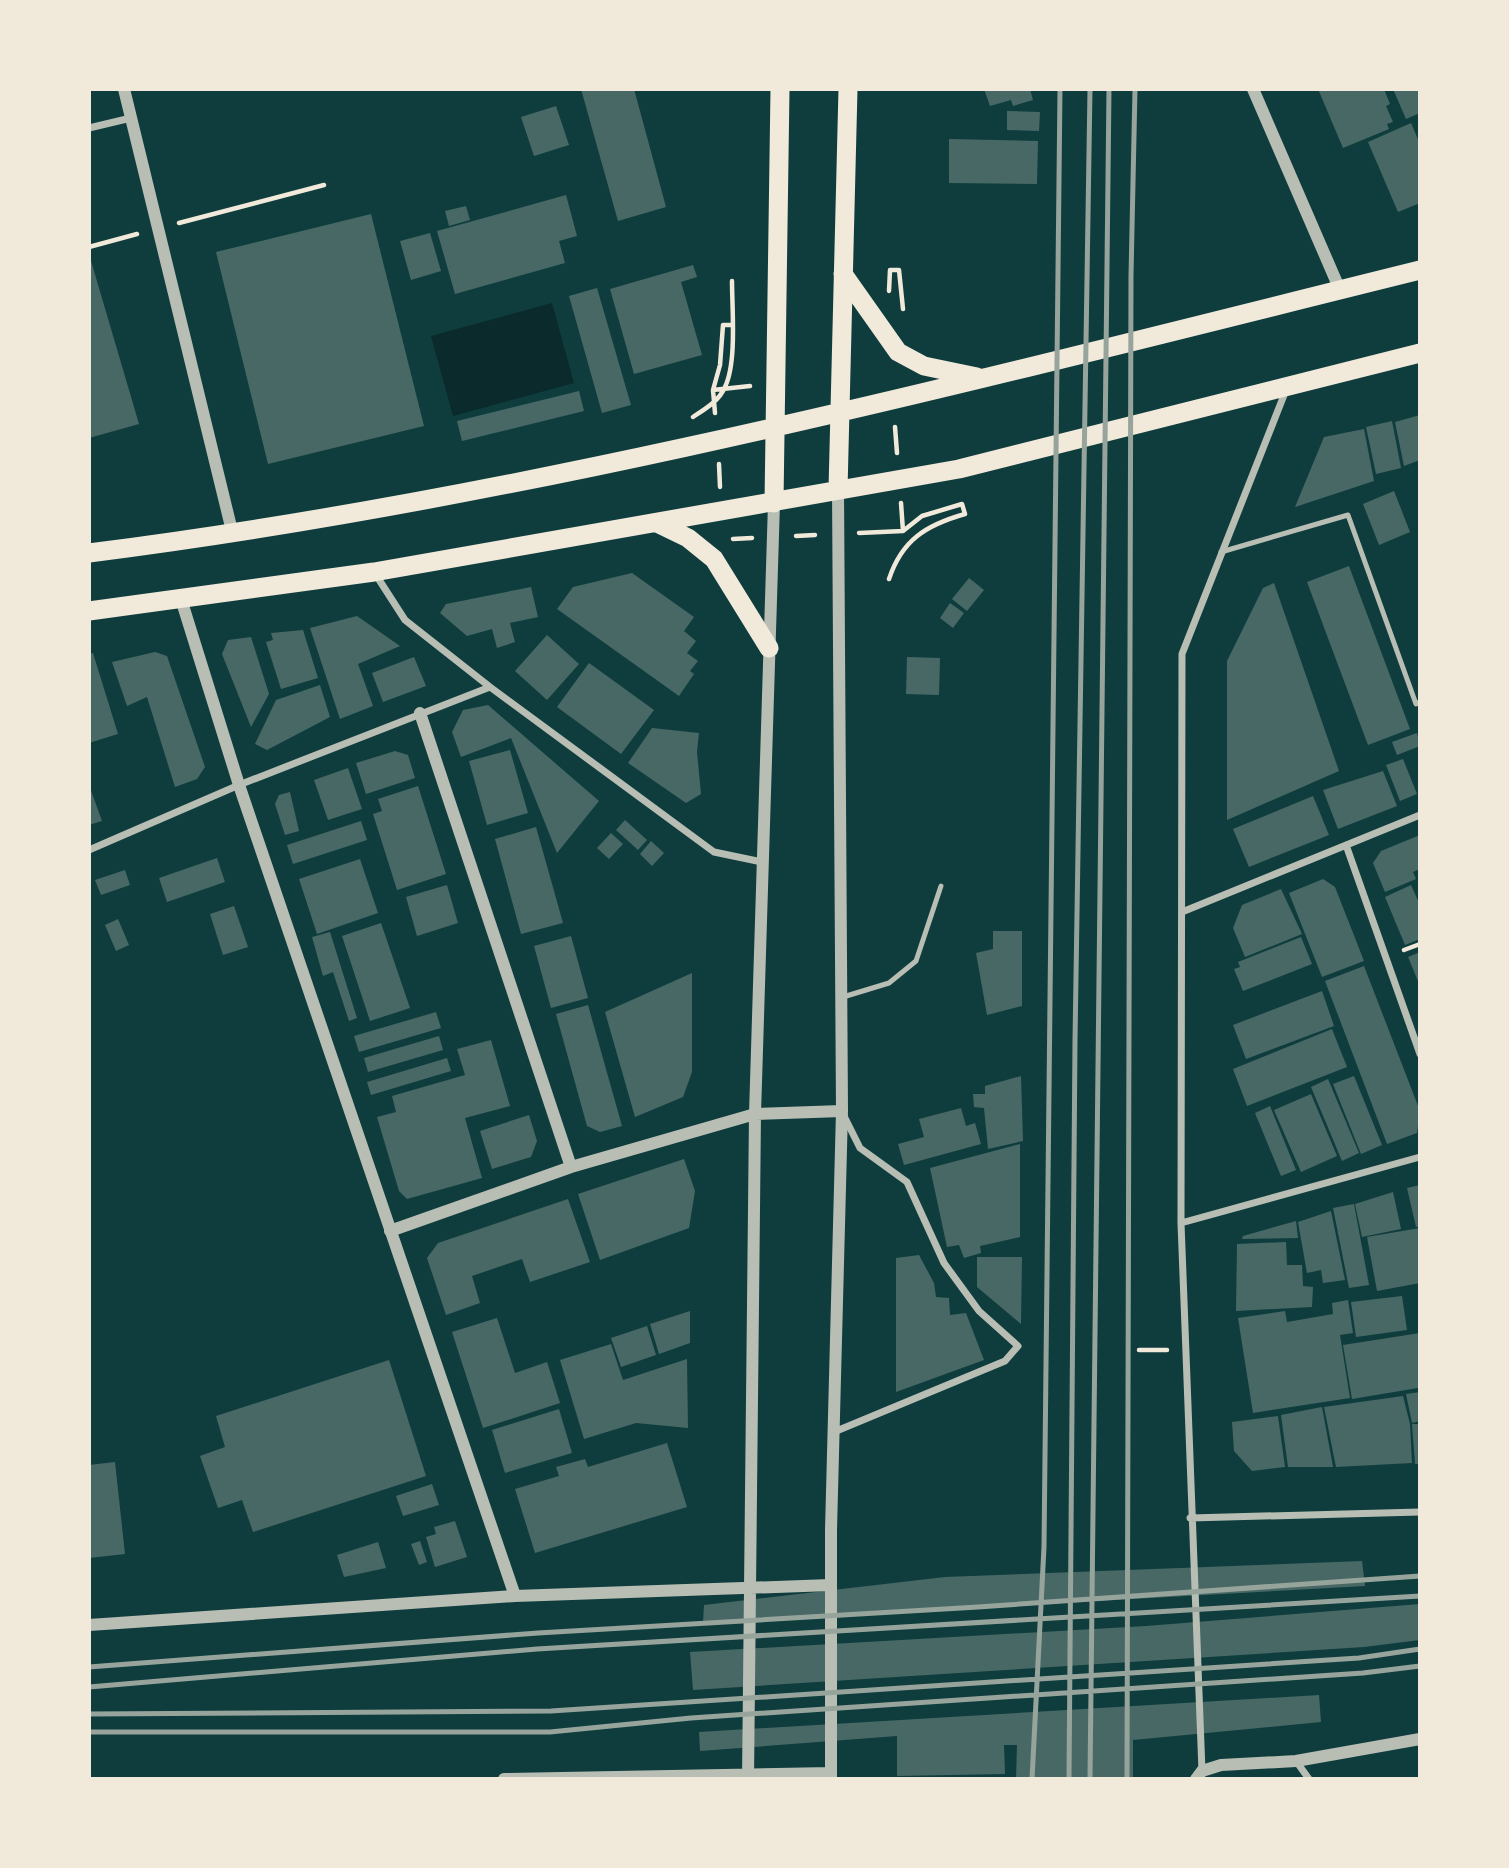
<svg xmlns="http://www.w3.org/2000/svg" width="1509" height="1868" viewBox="0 0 1509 1868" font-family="Raleway,sans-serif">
	<rect width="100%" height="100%" fill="#0f3d3e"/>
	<!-- water -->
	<path fill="#0a2a2b" d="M 552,303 L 574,383 L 453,416 L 431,336 Z"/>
	<!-- building -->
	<path fill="#486865" d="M 581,89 L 634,89 L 666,207 L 618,221 Z
		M 984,89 L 1030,89 L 1033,100 L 1013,106 L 1011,100 L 990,106 Z
		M 1318,89 L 1384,89 L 1390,104 L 1386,106 L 1393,122 L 1387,124 L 1389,129 L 1343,148 Z
		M 1393,89 L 1420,89 L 1420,113 L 1406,119 Z
		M 556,106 L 569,145 L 534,156 L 521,117 Z
		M 1007,111 L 1040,112 L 1039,131 L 1007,130 Z
		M 1411,123 L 1420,144 L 1420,203 L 1398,212 L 1368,142 Z
		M 949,139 L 1038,141 L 1037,184 L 949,183 Z
		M 566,195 L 577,236 L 559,241 L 565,263 L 455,294 L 437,231 Z
		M 466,206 L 470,220 L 449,226 L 445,211 Z
		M 371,214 L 424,426 L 268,464 L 216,252 Z
		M 430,233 L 441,271 L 411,280 L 400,241 Z
		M 89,254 L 139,424 L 89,438 Z
		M 693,265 L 697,277 L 681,282 L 702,355 L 634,374 L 610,289 Z
		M 597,288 L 631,405 L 602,413 L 569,296 Z
		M 579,391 L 584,411 L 462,441 L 457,421 Z
		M 1420,415 L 1420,460 L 1404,466 L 1395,422 Z
		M 1392,421 L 1401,468 L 1376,474 L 1366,427 Z
		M 1364,429 L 1374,481 L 1295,507 L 1324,437 Z
		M 1394,491 L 1410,532 L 1379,545 L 1363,504 Z
		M 1349,566 L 1410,729 L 1368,745 L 1307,582 Z
		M 632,573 L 694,617 L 684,631 L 696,641 L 687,653 L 698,661 L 690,671 L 694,674 L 679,696 L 557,609 L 573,587 Z
		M 969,578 L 984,590 L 967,611 L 952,599 Z
		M 1274,583 L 1339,771 L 1227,820 L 1227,661 L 1263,588 Z
		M 531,587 L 538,617 L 510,623 L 515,642 L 497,648 L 492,629 L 467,636 L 440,613 L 446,604 Z
		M 950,603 L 964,613 L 953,628 L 940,618 Z
		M 357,616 L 400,646 L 358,664 L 373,706 L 340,719 L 310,628 Z
		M 303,630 L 318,678 L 281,689 L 266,642 L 273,640 L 271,633 Z
		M 547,635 L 579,664 L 547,700 L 515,671 Z
		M 251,637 L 269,694 L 251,727 L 222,654 L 228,640 Z
		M 155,652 L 167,656 L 205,767 L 197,779 L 175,787 L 147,697 L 127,706 L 112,662 Z
		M 93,653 L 118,734 L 89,743 L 89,654 Z
		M 414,657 L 426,686 L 383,702 L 372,673 Z
		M 907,657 L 940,658 L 939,695 L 906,694 Z
		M 589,663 L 654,710 L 621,754 L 557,707 Z
		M 320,685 L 330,717 L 267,750 L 255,744 L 276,700 Z
		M 488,705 L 599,801 L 557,853 L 511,738 L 461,757 L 452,732 L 463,710 Z
		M 652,728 L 699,733 L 697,752 L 701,794 L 686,803 L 628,763 Z
		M 1417,733 L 1420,746 L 1397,755 L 1392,742 Z
		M 510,750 L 528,813 L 487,825 L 469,761 Z
		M 395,751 L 408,755 L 415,778 L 366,794 L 356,763 Z
		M 1403,759 L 1417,794 L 1400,801 L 1386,765 Z
		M 348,768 L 362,809 L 328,820 L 314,780 Z
		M 1383,771 L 1397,806 L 1338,829 L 1323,790 Z
		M 89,785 L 102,821 L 89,825 Z
		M 418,786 L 446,874 L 397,890 L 373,814 L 382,811 L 378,799 Z
		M 290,792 L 299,831 L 285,835 L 275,804 L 279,795 Z
		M 1313,796 L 1329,835 L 1249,867 L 1233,829 Z
		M 625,820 L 647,840 L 638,850 L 616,830 Z
		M 361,821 L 367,840 L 293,864 L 287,845 Z
		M 536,827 L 563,923 L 521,934 L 495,839 Z
		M 611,833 L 623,844 L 609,859 L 597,848 Z
		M 1420,835 L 1420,869 L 1413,872 L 1416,879 L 1385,892 L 1373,863 L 1381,851 Z
		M 651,841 L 664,853 L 652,866 L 640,854 Z
		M 217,858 L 225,882 L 167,902 L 159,878 Z
		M 360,859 L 378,913 L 317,934 L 299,879 Z
		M 125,870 L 130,885 L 101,895 L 95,880 Z
		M 1323,879 L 1335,887 L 1364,961 L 1322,977 L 1289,893 Z
		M 447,885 L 458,923 L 417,936 L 406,897 Z
		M 1411,885 L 1420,905 L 1420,939 L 1405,945 L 1385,897 Z
		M 1281,889 L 1302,934 L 1245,957 L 1233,928 L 1242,905 Z
		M 234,906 L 248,947 L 223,955 L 210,914 Z
		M 118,919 L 129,945 L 116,951 L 105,925 Z
		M 381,923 L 410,1008 L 370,1021 L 342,936 Z
		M 993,931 L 1022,931 L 1022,1006 L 987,1015 L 976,953 L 993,949 Z
		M 330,932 L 357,1018 L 349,1021 L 333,972 L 323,976 L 312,937 Z
		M 571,936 L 588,998 L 551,1008 L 534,946 Z
		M 1301,937 L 1312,964 L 1243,991 L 1234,969 L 1240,967 L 1238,962 Z
		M 1420,952 L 1420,986 L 1408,957 Z
		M 1364,966 L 1420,1111 L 1417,1133 L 1387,1144 L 1325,981 Z
		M 692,973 L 692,1072 L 683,1097 L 635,1117 L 605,1012 Z
		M 1322,991 L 1334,1026 L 1246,1059 L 1233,1025 Z
		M 588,1005 L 622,1126 L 600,1132 L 587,1126 L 556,1014 Z
		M 436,1012 L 441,1028 L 359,1052 L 354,1036 Z
		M 1332,1029 L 1347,1067 L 1247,1106 L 1233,1069 Z
		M 439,1036 L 443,1050 L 368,1072 L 364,1058 Z
		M 491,1040 L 510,1106 L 465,1118 L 482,1178 L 407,1199 L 399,1191 L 377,1117 L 396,1112 L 392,1096 L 465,1075 L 457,1049 Z
		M 447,1058 L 451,1071 L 371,1095 L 367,1082 Z
		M 1021,1076 L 1023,1141 L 988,1149 L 984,1108 L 974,1107 L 973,1094 L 985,1094 L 985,1086 Z
		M 1354,1076 L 1382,1145 L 1361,1154 L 1333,1084 Z
		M 1328,1079 L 1359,1153 L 1342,1161 L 1311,1087 Z
		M 1311,1094 L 1337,1156 L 1301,1172 L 1274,1110 Z
		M 1270,1106 L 1296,1170 L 1281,1176 L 1255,1113 Z
		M 961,1108 L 966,1126 L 975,1123 L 981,1144 L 904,1165 L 898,1144 L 924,1137 L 919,1119 Z
		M 529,1115 L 537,1141 L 531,1157 L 492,1169 L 480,1131 Z
		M 1020,1144 L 1020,1237 L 980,1246 L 981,1253 L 964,1258 L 959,1245 L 947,1247 L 930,1168 Z
		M 684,1159 L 695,1191 L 689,1228 L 600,1260 L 578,1194 Z
		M 1420,1185 L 1420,1226 L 1416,1227 L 1407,1188 Z
		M 1393,1192 L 1401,1229 L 1362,1237 L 1355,1204 Z
		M 568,1199 L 590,1262 L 530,1282 L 522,1259 L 472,1276 L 480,1303 L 446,1315 L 427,1258 L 438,1243 Z
		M 1354,1204 L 1369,1285 L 1349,1288 L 1333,1208 Z
		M 1331,1211 L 1345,1280 L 1323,1283 L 1321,1270 L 1307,1273 L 1298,1222 Z
		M 1296,1221 L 1298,1238 L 1242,1239 L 1243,1236 Z
		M 1420,1228 L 1420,1283 L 1377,1291 L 1367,1237 Z
		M 1286,1242 L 1287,1265 L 1302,1265 L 1303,1286 L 1313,1287 L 1312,1307 L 1236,1311 L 1237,1244 Z
		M 919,1255 L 934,1283 L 936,1297 L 949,1298 L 950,1315 L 966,1313 L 984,1360 L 896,1392 L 896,1258 Z
		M 977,1257 L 1022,1257 L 1021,1324 L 977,1287 Z
		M 1402,1296 L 1407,1330 L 1356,1337 L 1351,1302 Z
		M 1348,1300 L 1353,1333 L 1340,1335 L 1350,1398 L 1253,1413 L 1238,1318 L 1285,1311 L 1287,1322 L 1333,1314 L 1332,1303 Z
		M 690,1311 L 690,1343 L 659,1354 L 650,1324 Z
		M 497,1318 L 515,1373 L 547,1362 L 560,1403 L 483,1428 L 452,1332 Z
		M 647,1326 L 656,1355 L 621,1367 L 611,1338 Z
		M 1420,1333 L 1418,1388 L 1352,1399 L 1343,1345 Z
		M 611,1344 L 623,1380 L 687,1359 L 688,1428 L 636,1423 L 584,1439 L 560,1360 Z
		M 389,1360 L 426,1476 L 253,1532 L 242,1500 L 218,1508 L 200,1456 L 225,1447 L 216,1416 Z
		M 1420,1392 L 1420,1421 L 1412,1423 L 1406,1394 Z
		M 1403,1396 L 1410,1424 L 1412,1463 L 1336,1467 L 1324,1407 Z
		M 1322,1407 L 1333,1467 L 1288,1467 L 1281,1415 Z
		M 559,1409 L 572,1453 L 505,1473 L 492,1430 Z
		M 1278,1416 L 1285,1467 L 1252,1471 L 1234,1451 L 1232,1422 Z
		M 1412,1424 L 1420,1424 L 1420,1464 L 1415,1464 Z
		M 667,1443 L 687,1507 L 535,1553 L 515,1489 L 559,1476 L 556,1467 L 585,1459 L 588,1467 Z
		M 115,1462 L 125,1554 L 89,1558 L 89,1465 Z
		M 432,1484 L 439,1505 L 403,1516 L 396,1496 Z
		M 455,1521 L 467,1557 L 435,1567 L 426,1537 L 436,1534 L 434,1527 Z
		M 420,1541 L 427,1562 L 419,1565 L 411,1544 Z
		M 378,1542 L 386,1568 L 344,1577 L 337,1555 Z
		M 1362,1561 L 1365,1586 L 703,1623 L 704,1605 L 945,1577 Z
		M 1420,1604 L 1420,1640 L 1364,1647 L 693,1690 L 690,1652 L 1146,1626 Z
		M 1319,1695 L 1321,1722 L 1133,1740 L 1133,1779 L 1016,1779 L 1017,1745 L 1004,1745 L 1005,1774 L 897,1776 L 897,1736 L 700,1751 L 699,1732 Z"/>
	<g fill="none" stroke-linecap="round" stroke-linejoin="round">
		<!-- path -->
		<path stroke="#f1e9da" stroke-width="4.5" d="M 179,223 L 324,185
			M 89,247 L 137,234
			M 889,291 L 890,270 L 899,270 L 903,309
			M 713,390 L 720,365 L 723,325 L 731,325
			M 715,413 L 713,390 L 750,386
			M 693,417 C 705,409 719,401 725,387 C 737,362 732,309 732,281
			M 895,427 L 897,453
			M 719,464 L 720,487
			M 901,503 L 903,531
			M 859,533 L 903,531 L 922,516 L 962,504 L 965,514 C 926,525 902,540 889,579
			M 796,536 L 815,535
			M 733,539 L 752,538
			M 1404,950 L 1420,944
			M 1139,1350 L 1167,1350"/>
		<!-- service -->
		<path stroke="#b8beb3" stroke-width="5" d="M 1221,552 L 1348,515 L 1416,704 L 1420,702
			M 843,997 L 889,983 L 916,961 L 941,886"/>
		<!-- minor -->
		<path stroke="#b8beb3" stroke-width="7" d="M 89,128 L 131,118
			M 376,575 L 405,620 L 490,687 L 714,852 L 762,862
			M 1346,845 L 1420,1054
			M 89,850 L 239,785 L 490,687
			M 1182,912 L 1420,815
			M 1181,1223 L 1420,1157
			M 834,1432 L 1005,1361 L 1018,1346 L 979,1311 L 944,1263 L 907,1182 L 860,1148 L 845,1118
			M 1190,1518 L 1420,1512
			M 1296,1761 L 1309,1779
			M 1202,1771 L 1181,1223 L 1182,654 L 1286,390"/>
		<!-- tertiary -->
		<path stroke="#b8beb3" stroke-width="12" d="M 124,89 L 233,535
			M 1253,89 L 1340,290
			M 181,599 L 239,785 L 515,1596
			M 420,713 L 571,1167
			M 390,1231 L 571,1167 L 755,1114 L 842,1111
			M 89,1625 L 515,1596 L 831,1585
			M 504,1779 L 831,1773
			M 748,1779 L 755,1114 L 774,503
			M 831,1779 L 831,1530 L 842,1111 L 838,490
			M 1196,1779 L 1202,1771 L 1221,1765 L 1296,1761 L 1420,1739"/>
		<!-- trunk -->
		<path stroke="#f1e9da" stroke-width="19" d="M 843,274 L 898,352 L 924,366 L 977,377
			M 838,490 L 848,89
			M 774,503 L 780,89
			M 657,523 L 688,538 L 714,559 L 769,648
			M 89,553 C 539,496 980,379 1420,270
			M 89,611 L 374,572 L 959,469 L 1420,353"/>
		<!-- rail -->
		<path stroke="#97a49c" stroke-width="5" d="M 89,1667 L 538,1633 L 978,1607 L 1420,1576
			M 89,1687 L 537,1649 L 1420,1596
			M 89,1714 L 551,1711 L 1359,1658 L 1420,1649
			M 89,1732 L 550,1732 L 691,1718 L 1363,1673 L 1420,1666
			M 1032,1779 L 1044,1547 L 1060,89
			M 1069,1779 L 1075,1041 L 1090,89
			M 1090,1779 L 1109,89
			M 1127,1779 L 1131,276 L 1135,89"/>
	</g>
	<!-- border -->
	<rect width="1509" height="1868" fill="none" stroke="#f1e9da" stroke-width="182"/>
</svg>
